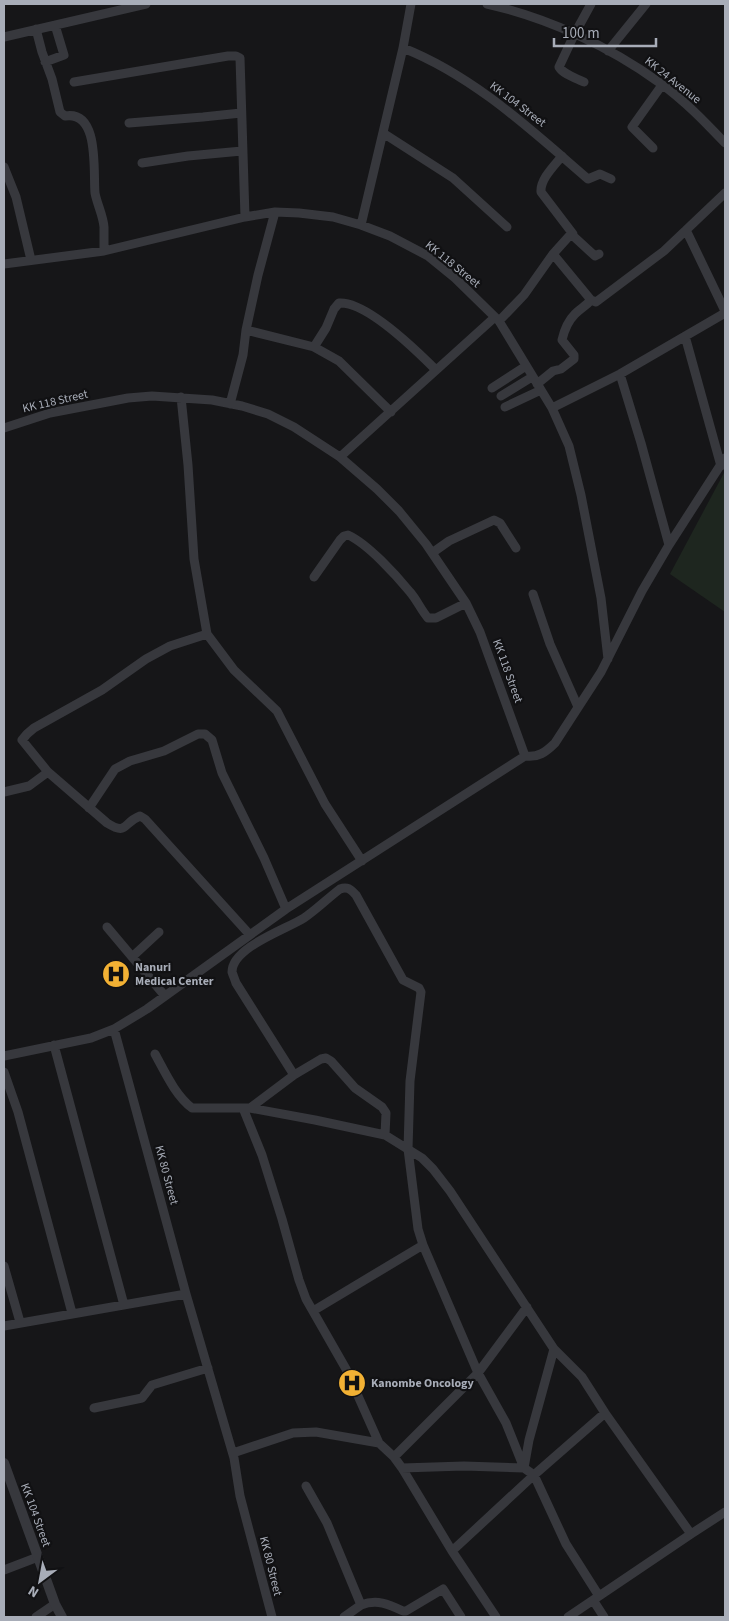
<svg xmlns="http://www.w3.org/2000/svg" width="729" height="1621" viewBox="0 0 729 1621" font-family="'Source Sans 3',sans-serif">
	<rect width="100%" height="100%" fill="#161618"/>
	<!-- green -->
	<path fill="#1e261f" d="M 725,471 L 725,612 L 670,574 Z"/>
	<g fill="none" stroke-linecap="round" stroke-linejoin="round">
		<!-- minor -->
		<path stroke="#37383d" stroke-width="9" d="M 487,4 C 548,18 609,46 660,83 C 684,100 705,122 725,143
			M 36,29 L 42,52 L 52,79 L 60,112 L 65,116 C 100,110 93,172 95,193 C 97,204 103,215 104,227 C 104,235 104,243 104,251
			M 4,37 L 146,4
			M 403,48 C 474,76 531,130 588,179 L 600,174 L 611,179
			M 608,51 L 646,4
			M 45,62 L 64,55 L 55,25
			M 74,82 L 228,56 L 236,56 L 240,58 L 245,217
			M 584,82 C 576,78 564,75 559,67 L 574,35 L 591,4
			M 129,123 L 203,117 L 241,113
			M 383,133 L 453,178 L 507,227
			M 653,148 L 632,127 L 662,85
			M 562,156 C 555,165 540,179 541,192 L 573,234
			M 142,163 L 188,156 L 242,151
			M 4,167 L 16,197 L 31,260
			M 361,225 L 403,48 L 411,4
			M 686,230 L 725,311
			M 553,254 L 591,300 L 596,302 L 664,251 L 725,193
			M 4,264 L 104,251 L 245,217 L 275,212 L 299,213 L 333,217 L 361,225 L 390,236 L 428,256 L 455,278 L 499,321 L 552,408 L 569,446 L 581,495 L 601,598 L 608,659
			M 499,321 L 524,295 L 553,254 L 571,234 L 595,256 L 599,254
			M 246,330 L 314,347 L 339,361 L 391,412
			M 685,336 L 721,466
			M 314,347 L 326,328 L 334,309 L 339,303 C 366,301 417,351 435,369
			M 620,374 L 641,443 L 669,545
			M 537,384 L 553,371 L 561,369 L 574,359 L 574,355 L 562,340 C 564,331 569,320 575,314 C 581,308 586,306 591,300
			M 492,388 L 526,366
			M 501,396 L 532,377
			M 181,397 L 188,465 L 194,559 L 207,634 L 234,670 L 277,711 L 325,804 L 362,861
			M 230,404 L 243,355 L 246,330 L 258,275 L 275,212
			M 505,407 L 541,390
			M 552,408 L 620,374 L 725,313
			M 4,428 L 50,413 L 128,398 L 152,396 L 212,400 L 242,406 L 268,414 L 294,427 L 340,457 L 377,489 L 399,511 L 426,544 L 466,603 L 480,632 L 525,756
			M 340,457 L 495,317
			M 432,553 L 449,541 L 494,520 L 500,523 L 516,548
			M 314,577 L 340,540 L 344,536 L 348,535 C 368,544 396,575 410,592 C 417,600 421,610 428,618 L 436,618 L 466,603
			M 533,594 L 550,644 L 578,707
			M 207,634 L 170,646 L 146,659 L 102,690 L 34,728 L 27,734 L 22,740 L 48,772 L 107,823 C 128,836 122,823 140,816 L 145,819 L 250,935
			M 4,792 L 29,786 L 48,772
			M 89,808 L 115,769 L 130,761 L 164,751 L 198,734 L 205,734 L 212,740 L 222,773 L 264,858 L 286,909
			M 107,927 L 165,996
			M 132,957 L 159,932
			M 54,1045 L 124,1305
			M 155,1054 C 165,1072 175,1095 192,1108 L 250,1108 L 315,1120 L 385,1135 L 422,1158 L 433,1169 L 450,1191 L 554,1349 L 582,1377 L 605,1413 L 691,1534 L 568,1617
			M 4,1056 L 91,1038 L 114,1029
			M 4,1072 L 18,1112 L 72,1313
			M 294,1075 L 236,983 C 235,980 233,975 232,972 C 232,947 287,929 304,918 C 316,910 328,898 340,889 C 348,886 351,890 356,895 L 403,980 L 419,988 L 421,992 L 410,1081 L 408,1149 L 418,1229 L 423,1245 L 478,1373 L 506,1423 L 524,1468 L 534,1475 L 566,1544 L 599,1596
			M 243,1108 L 262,1155 L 282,1219 L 299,1280 L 306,1299 L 346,1369 L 379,1443
			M 250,1108 L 294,1075 L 321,1059 L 326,1058 L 331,1061 L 355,1088 L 382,1107 L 386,1113 L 385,1135
			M 4,1266 L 20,1322
			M 313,1311 L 423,1245
			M 4,1326 L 186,1294
			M 94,1408 L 142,1398 L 152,1385 L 208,1368
			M 233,1453 L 293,1433 L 316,1432 L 379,1443 L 394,1457 L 402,1468 L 452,1551 L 496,1617
			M 394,1457 L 478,1373 L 527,1307
			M 402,1468 L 464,1466 L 524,1468 L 529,1440 L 554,1349
			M 306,1486 L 327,1523 L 361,1605 C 377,1599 388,1604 403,1611 L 406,1611 L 443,1589 L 461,1617
			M 691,1534 L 725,1512
			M 452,1551 L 534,1475 L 605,1413
			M 4,1570 L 38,1557
			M 593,1600 L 604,1617
			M 36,1617 L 55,1604
			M 272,1617 L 240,1496 L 234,1458 L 186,1294 L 114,1029 L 147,1009 L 286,909 L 525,756 C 538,758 546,752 555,743 L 601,672 L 642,591 L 669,545 L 725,458
			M 344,1617 L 361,1605"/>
		<!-- tertiary -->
		<path stroke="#37383d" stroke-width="10" d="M 4,1463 L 55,1604 L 62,1617"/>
	</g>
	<!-- icons -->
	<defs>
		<g id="hospital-disc" transform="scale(1.4375)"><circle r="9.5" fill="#f2b134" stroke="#111113"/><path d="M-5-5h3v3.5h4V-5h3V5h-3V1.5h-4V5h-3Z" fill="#111"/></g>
	</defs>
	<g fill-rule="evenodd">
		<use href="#hospital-disc" x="116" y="974"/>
		<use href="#hospital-disc" x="352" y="1383"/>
	</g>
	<g text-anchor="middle" stroke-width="4.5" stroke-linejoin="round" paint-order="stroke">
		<!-- street labels -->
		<g font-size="12" fill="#a8adb8" stroke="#111113">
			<text transform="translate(673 80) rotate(38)" y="4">KK 24 Avenue</text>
			<text transform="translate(518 104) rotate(37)" y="4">KK 104 Street</text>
			<text transform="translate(453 264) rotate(39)" y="4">KK 118 Street</text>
			<text transform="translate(55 401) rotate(-13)" y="4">KK 118 Street</text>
			<text transform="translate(508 671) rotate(70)" y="4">KK 118 Street</text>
			<text transform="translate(167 1175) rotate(75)" y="4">KK 80 Street</text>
			<text transform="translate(36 1515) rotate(70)" y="4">KK 104 Street</text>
			<text transform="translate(271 1566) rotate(76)" y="4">KK 80 Street</text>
		</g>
		<!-- poi labels -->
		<g font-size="12" font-weight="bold" fill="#a8adb8" stroke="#111113" text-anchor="start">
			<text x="135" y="971">Nanuri<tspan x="135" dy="14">Medical Center</tspan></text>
			<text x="371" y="1387">Kanombe Oncology</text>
		</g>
	</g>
	<!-- border -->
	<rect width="729" height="1621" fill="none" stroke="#a8adb8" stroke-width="10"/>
	<!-- north arrow -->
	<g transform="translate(40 1581) rotate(212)" stroke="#111113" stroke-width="4" paint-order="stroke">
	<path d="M0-4L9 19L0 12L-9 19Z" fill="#a8adb8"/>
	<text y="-8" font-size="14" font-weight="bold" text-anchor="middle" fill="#a8adb8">N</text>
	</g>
	<!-- scale -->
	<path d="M554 38v8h102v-8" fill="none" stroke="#a8adb8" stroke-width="2.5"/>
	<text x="562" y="38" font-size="15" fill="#a8adb8" stroke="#111113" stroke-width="4" paint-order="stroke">100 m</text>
</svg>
